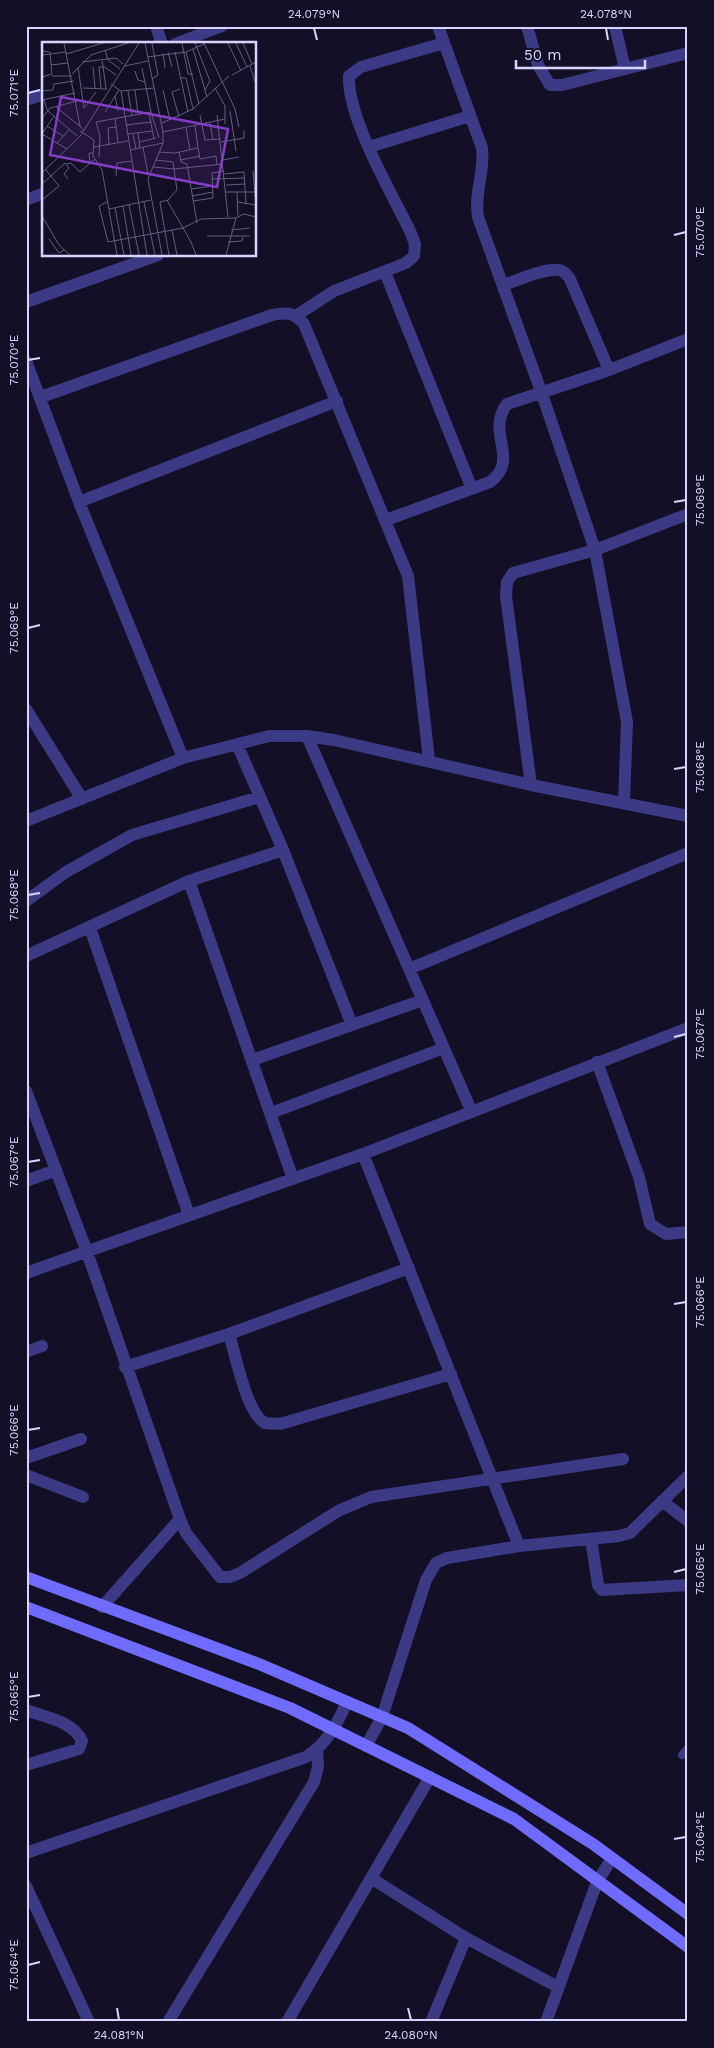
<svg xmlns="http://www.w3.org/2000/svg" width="714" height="2048" viewBox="0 0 714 2048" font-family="'Work Sans',sans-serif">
	<rect width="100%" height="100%" fill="#130f26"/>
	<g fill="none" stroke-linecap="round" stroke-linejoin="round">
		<!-- service -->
		<path stroke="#3d3a85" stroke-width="8" d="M 682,1755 L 688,1748"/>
		<!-- minor -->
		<path stroke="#3d3a85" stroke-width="12" d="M 156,26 L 162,44
			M 438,26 L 482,148 C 485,173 474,191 478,217 L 542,394 L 595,550 L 627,722 L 624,802
			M 527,26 L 538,65 L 550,85 L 562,85 L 688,53
			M 615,26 L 625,69
			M 175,44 L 222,26
			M 26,100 L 44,94
			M 369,147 L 470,116
			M 26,200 L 44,193
			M 385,272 L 472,489
			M 503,285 C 516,281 545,268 558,270 C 564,270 567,275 570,279 L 609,370
			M 26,302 L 158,255
			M 297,315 L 334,291 L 406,263 L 414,256 L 415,244 L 410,231 C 391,192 347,117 349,76 L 361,67 L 444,43
			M 26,361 L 79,502 L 183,758
			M 41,397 L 272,315 C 286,312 294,312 304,324 L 408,576 L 429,760
			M 79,502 L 337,401
			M 386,520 L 490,482 C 521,459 485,433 507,404 L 609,370 L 688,339
			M 26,709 L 82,799
			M 307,736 L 471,1110
			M 237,744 L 283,850 L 352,1025
			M 531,785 L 506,596 L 507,582 L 513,573 L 595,550 L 688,514
			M 26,821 L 183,758 L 269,736 L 307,736 L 334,740 L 531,785 L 688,816
			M 189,881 L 293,1179
			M 26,901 L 66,872 L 132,835 L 259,797
			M 90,928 L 189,1215
			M 26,956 L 189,881 L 283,850
			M 409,969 L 688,853
			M 252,1060 L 423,1000
			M 597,1062 L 639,1177 L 650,1224 L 666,1234 L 688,1232
			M 26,1091 L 87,1252 L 180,1519 L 186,1533 L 220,1577 L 230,1577 L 240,1573 L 338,1511 L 371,1497 L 623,1459
			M 271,1113 L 444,1048
			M 363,1154 L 519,1546
			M 26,1181 L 56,1170
			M 26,1273 L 363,1154 L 688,1028
			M 229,1334 C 235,1353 247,1415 265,1423 C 269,1424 276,1423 280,1424 L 451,1374
			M 26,1352 L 42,1346
			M 125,1367 L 229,1334 L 409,1268
			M 26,1458 L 81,1439
			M 26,1475 L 83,1497
			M 662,1501 L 688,1521
			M 591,1539 L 598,1585 L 602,1590 L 688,1585
			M 102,1607 L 180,1519
			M 26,1710 C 45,1717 73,1721 82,1741 L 79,1749 L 26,1765
			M 366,1746 L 382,1717 L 426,1580 L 436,1563 L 447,1558 L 519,1546 L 619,1536 L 630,1533 L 688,1476
			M 26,1853 L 306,1757 C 327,1744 337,1724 347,1702
			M 371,1878 L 466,1938 L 558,1987
			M 26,1886 L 89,2022
			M 168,2022 L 314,1782 L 318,1767 L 317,1750
			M 287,2022 L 430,1777
			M 431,2022 L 466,1938
			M 546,2022 L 597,1882"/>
		<!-- tertiary -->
		<path stroke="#3d3a85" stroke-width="12" d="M 597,1882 L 612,1858"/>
		<!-- secondary -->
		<path stroke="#6f6bff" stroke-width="12" d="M 26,1577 L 259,1664 L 408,1728 L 593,1844 L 688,1914
			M 26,1607 L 290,1708 L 514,1819 L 688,1947"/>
	</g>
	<!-- ticks -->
	<path fill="none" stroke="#d9d4ff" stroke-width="2" d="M 314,28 L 317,40M 606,28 L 608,40M 28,93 L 40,90M 674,235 L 686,232M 28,360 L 40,358M 674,502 L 686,500M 28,628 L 40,625M 674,769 L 686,767M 28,895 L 40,893M 674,1037 L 686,1034M 28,1162 L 40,1160M 674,1304 L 686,1302M 28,1430 L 40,1428M 674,1572 L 686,1569M 28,1697 L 40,1695M 674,1839 L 686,1837M 28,1965 L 40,1962M 117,2008 L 119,2020M 408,2008 L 411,2020"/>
	<!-- overview -->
	<g transform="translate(42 42)">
		<rect width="214" height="214" fill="#130f26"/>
		<path fill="none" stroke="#625e7d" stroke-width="1" d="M 22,1 L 38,84 L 42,89M 103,1 L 121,90 L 121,101 L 106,137 L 120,213M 110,1 L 116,33 L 110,37M 140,1 L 146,32 L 151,32M 153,1 L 168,39 L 163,48M 162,1 L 193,67 L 197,85M 186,1 L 199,29M 194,1 L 205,25M 201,1 L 210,22M 151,7 L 165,55M 63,8 L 66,18 L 78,27M 0,9 L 8,10 L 10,32 L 0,35M 126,10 L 130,25M 133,10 L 146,70M 144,10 L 157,62M 121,11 L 123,26M 24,12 L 61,1M 0,13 L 24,10M 105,15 L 144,10 L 162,2M 60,19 L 61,24 L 74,33M 40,20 L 74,16 L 81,22M 9,23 L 26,21M 61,24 L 64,47M 83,24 L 106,19M 208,24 L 214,43M 36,25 L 42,66 L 54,50M 51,25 L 53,46M 93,29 L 96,38 L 103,40M 30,32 L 49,13 L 86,1M 190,33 L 214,20M 10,34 L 30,34M 139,36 L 144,36 L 151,67M 69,42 L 79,49 L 112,46M 41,46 L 65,47M 173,46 L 183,64 L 183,82M 59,47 L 57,25 L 61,25M 93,48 L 96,72M 121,48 L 128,78M 0,49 L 11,48 L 12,42 L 32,39M 79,49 L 105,213M 86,49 L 90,73M 73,54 L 76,69M 2,57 L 5,68 L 35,94M 0,58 L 33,51M 14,65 L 39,85M 188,69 L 194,109M 63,70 L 77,48M 107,70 L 112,97M 109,70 L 117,96M 158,73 L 163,98 L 179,97M 175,73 L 186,175M 137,75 L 130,50 L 138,47M 0,76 L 8,66 L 35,59M 73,76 L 76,100M 120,81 L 151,67 L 187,34M 168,81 L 171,98M 84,83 L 109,80M 5,84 L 21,94M 144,86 L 148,108M 38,89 L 52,98 L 51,114 L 60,128 L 75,213M 121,90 L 183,77M 96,91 L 98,106M 0,92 L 25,107M 0,92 L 12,74M 85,92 L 111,89M 91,92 L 94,107M 97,100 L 114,96M 179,100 L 202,96 L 202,88M 15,101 L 27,88M 67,102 L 66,86 L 74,85M 52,105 L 86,99M 101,105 L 106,132M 156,106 L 158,117 L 174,114 L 175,123M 88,108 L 121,101M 117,110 L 133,111 L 156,106 L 153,84M 137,110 L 139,120 L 145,122 L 155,181M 57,115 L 58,94 L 54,80 L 109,70 L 100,26M 114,118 L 131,120 L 135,148 L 126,158 L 118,160 L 127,213M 139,118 L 158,114M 181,118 L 197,115M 25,122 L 29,121 L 38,130 L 53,117M 48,122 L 47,111 L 51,111M 111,125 L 132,127 L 181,122M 211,129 L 214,164M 0,131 L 39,93 L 97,1M 182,132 L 202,130 L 204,161M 74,134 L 75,121 L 90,119M 170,137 L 203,136M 0,142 L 23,121 L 27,126 L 22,132 L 26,137M 184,143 L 203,142M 149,147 L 171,144M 184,150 L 213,150M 195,150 L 196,174M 150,154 L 171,150M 0,158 L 17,144 L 4,128M 125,158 L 149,200 L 154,213M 151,159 L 171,156 L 170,131 L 182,129M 65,160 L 57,164 L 66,200 L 141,186 L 159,177 L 194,176 L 202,172 L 214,175M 102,160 L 113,213M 196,160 L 214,163M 87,163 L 97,213M 81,164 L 89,213M 73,166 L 82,213M 67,167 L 109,158M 0,174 L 17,203 L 28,213M 130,188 L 135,213M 189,188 L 208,186M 165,194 L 208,194M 7,197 L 17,211 L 22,208M 186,200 L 200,199 L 201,195M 184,213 L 194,176"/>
		<path fill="#843dc5" fill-opacity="0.15" stroke="#843dc5" stroke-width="2.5" d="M 19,55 L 186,87 L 175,145 L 8,113 Z"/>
		<rect width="214" height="214" fill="none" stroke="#d9d4ff" stroke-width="2.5"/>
	</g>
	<!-- border -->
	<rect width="714" height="2048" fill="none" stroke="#130f26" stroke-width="55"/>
	<!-- scale -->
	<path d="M516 60v8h129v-8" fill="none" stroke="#d9d4ff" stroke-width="2.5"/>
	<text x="524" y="60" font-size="15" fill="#d9d4ff" stroke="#130f26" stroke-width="4" paint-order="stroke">50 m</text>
	<rect x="28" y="28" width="658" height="1992" fill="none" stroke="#d9d4ff" stroke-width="2"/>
	<g font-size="12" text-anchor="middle" fill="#d9d4ff">
		<text x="314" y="18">24.079°N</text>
		<text x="606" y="18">24.078°N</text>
		<text transform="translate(14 93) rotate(-90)" y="4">75.071°E</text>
		<text transform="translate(700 232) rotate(-90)" y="4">75.070°E</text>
		<text transform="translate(14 360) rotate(-90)" y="4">75.070°E</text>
		<text transform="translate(700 500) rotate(-90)" y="4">75.069°E</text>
		<text transform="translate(14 628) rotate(-90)" y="4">75.069°E</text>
		<text transform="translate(700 767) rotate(-90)" y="4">75.068°E</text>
		<text transform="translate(14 895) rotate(-90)" y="4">75.068°E</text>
		<text transform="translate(700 1034) rotate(-90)" y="4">75.067°E</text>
		<text transform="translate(14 1162) rotate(-90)" y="4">75.067°E</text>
		<text transform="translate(700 1302) rotate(-90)" y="4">75.066°E</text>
		<text transform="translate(14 1430) rotate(-90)" y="4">75.066°E</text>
		<text transform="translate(700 1569) rotate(-90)" y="4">75.065°E</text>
		<text transform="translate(14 1697) rotate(-90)" y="4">75.065°E</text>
		<text transform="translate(700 1837) rotate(-90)" y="4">75.064°E</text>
		<text transform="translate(14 1965) rotate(-90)" y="4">75.064°E</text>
		<text x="119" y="2039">24.081°N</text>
		<text x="411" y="2039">24.080°N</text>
	</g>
</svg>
